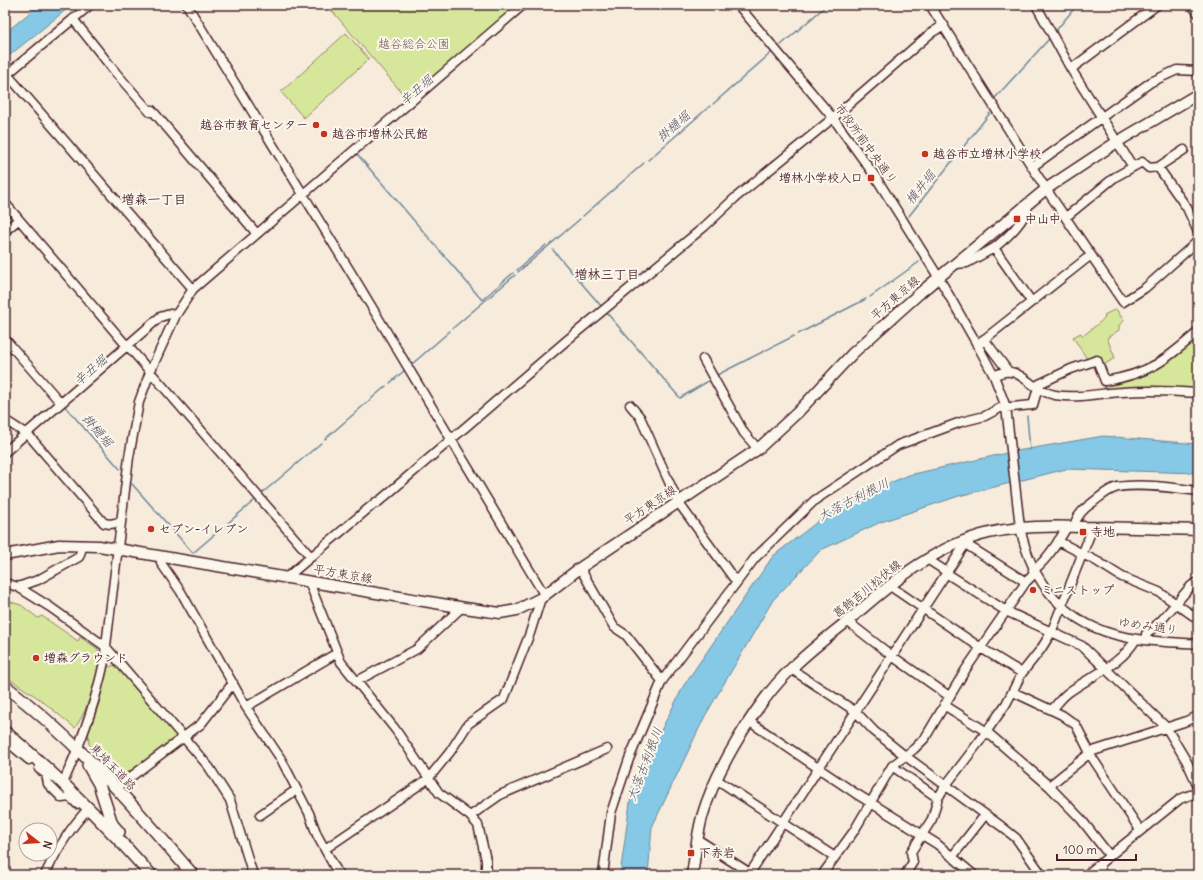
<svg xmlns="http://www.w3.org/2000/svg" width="1203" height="880" viewBox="0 0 1203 880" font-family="Delius,'Klee One',sans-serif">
	<rect width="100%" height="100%" fill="#f7ecdb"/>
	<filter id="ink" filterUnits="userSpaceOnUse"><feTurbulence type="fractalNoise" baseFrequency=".025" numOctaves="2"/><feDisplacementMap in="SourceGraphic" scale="8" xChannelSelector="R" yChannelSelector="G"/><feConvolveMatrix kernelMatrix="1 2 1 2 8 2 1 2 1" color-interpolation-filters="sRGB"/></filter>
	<g filter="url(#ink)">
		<!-- green -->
		<path fill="#d6e79b" stroke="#908363" d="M 327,5 L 517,5 L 409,101 Z
			M 346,33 L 369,59 L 304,118 L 281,92 Z
			M 1116,309 L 1124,321 L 1119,325 L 1119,330 L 1107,338 L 1115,358 L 1102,366 L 1097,357 L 1087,359 L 1073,337 L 1081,333 L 1083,336 L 1105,318 L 1104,315 Z
			M 1198,336 L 1198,389 L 1105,390 L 1104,384 L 1154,370 L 1170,361 Z
			M 5,598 L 8,601 L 21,605 L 38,618 L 42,616 L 78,641 L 80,637 L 98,649 C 102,671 88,709 75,728 L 41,700 L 5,676 Z
			M 116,665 L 178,738 L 119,780 L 89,744 L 88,734 L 99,703 L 107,667 Z"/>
		<!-- water -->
		<path fill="#85c9e6" stroke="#6d859b" d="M 39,5 L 72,5 L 5,59 L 5,33 Z
			M 1103,436 L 1198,444 L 1198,473 L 1066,469 L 959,496 L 881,522 L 821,550 L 773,600 L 705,716 L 652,827 L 648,875 L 620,875 L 632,788 L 684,685 L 773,556 L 843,502 L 909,475 L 1011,452 Z"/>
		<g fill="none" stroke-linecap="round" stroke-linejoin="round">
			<!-- stream -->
			<path stroke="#6d859b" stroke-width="1.5" d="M 1054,33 L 1077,5
				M 781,45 L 827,5
				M 995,98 L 1049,39
				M 713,104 L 772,52
				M 648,160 L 710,106
				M 333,174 L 357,154 L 482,300 L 513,273
				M 583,216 L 644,163
				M 909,216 L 990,113
				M 553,250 L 602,307
				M 517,270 L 546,245
				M 518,272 L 580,219
				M 870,297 L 919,262
				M 606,312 L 680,398 L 710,380
				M 453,328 L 515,275
				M 798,334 L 866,299
				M 411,365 L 450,331
				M 717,375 L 794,336
				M 390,383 L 405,370
				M 63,404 L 120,469
				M 1027,416 L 1030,450
				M 325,439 L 386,386
				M 132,484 L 193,553 L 256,499
				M 260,495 L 321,443"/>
			<!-- minor casing -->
			<g stroke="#4a1f2b" stroke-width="11">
				<path id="minor" d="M 187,5 L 358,284 L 545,596
					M 738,5 L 833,118 L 875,176 L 939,278 L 978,346 L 994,376 L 1006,407 L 1020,527 C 1032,585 1066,625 1125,637 C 1149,642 1174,642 1198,644
					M 930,5 L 1046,189 L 1123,302 L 1145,288 L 1198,241
					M 1036,5 L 1071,69 L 1133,167
					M 1192,5 L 1198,13
					M 73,19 L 116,73 L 150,112
					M 1071,69 L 1157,5
					M 7,74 L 193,289
					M 5,76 L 90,5
					M 152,110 L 257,234
					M 1032,167 L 1151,82 L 1177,70 L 1198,71
					M 1158,167 L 1187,208 L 1198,232
					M 5,203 L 126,345
					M 1066,217 L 1115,177 L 1142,162 L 1149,168 L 1158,167 L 1184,150
					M 5,231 L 18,220
					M 994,248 C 1009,236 1024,222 1029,204
					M 956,264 L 967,263 L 994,248 L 1031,301
					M 5,339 L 60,402
					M 984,339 L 1008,371
					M 127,345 L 311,557
					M 977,345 L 1091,255
					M 703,359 L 744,433 L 758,449
					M 994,376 C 1020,361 1027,390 1055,395 C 1077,399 1100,393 1122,392 C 1147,390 1173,391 1198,393
					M 630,405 L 640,417 L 678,502 L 737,583
					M 5,420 L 25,433
					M 26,432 L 104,523 L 110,524 L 121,522
					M 5,452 L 160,317 L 170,314 L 176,315
					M 377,503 L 566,341 L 704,227 L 735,198 L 833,118 L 931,33 L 944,25
					M 1074,527 C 1076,516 1083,509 1092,503 C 1100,497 1108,489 1118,487 C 1140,483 1176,488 1198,491
					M 968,540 L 970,547 L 1026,582
					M 1058,541 L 1098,562 L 1122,577 L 1159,592 L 1198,619
					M 161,556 L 161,563 L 181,592 L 246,707 L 281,759 L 309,813 L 317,835 L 339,875
					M 927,559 L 947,572
					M 580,568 L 614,627 L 626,635 L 662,681
					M 1033,570 C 1045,563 1060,539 1067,527
					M 946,573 L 1006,611 L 1082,646 L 1166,727 L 1187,762 L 1198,786
					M 286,578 L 376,502
					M 309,582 L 341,662 L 395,729 L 439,793 L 470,816 L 478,825 L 486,860 L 486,875
					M 5,583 L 18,587 L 38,580 L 79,557 L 83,545
					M 890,586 L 981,648 L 1022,673
					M 18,587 L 50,607 L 106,647 L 209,767 L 230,800 L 253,875
					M 847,621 L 892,656 L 949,696
					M 1146,640 L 1146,634 L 1160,622 L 1191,586 L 1198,582
					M 791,669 L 855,711 L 874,731 L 904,755 L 1001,826 L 1016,838 L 1042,875
					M 357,681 L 417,649 L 461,608
					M 1013,692 L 1062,715 L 1076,725 L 1093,759 L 1140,830
					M 944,705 L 987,732 L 1049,786 L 1081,819 L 1109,855
					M 246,707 L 337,653
					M 1052,710 C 1057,704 1062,697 1069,692 C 1091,676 1122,664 1136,639
					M 750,722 L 855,793 L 937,844 L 974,875
					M 5,740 L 29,760
					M 1090,752 L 1184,722 L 1198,716
					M 892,766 L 938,798
					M 39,769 L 46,774 L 48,784 L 62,798 L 70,797 L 77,804
					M 716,779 L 835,857
					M 63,783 C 81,743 95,705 104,662 L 129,457 L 139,402 L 150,372 L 176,315 L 193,289 L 523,5
					M 120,785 L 201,724 L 233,683
					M 1049,786 L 1090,753
					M 260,815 L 296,790
					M 470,816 L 500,795 L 607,749
					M 697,839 L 753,875
					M 325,849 L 428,779 L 450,752 L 468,724 L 504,699 L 530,633 L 541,598
					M 952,857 L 985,815
					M 1100,864 L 1101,875
					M 750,873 L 968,540
					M 45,875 C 56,851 70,828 88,809
					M 603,875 L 611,813 L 629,759 L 662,681 L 755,558 L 815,500 L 898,445 L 961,422 L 985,416 L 1000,408 L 1033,405 L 1039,384 L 1071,369 L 1097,360 L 1105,381 C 1149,374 1166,360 1198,332
					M 822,875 L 854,831 L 892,766 L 914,749 L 925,738 L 966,669 L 1026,582 L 1035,573
					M 905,875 L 913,862 L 911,852 L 932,819 L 938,798 L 946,785 L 979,742 L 1006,704 L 1022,673 L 1041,649 L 1051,633 L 1093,527
					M 1086,875 L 1180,799 L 1190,795 L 1198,794"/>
			</g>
			<!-- major casing -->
			<g stroke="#4a1f2b" stroke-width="13">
				<path id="major" d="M 5,555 L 59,545 L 99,546 L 465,608 L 500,613 L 517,610 L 541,598 L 580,568 L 758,449 L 798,412 L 853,353 L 921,292 L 1046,189 L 1117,142 L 1198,94
					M 692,875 C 695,856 697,836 702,817 C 715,771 757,701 792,668 C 812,648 836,631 857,613 C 896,579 938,545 989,533 C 1020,526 1052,526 1084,527 C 1122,527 1160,529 1198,530"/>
			</g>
			<!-- highway casing -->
			<g stroke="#4a1f2b" stroke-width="14">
				<path id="highway" d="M 5,686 C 76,740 135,807 193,875
					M 5,732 C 57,775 106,824 151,875
					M 88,765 L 99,784 L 112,824 L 119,832"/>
			</g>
			<!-- minor -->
			<use href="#minor" stroke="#fbf7ec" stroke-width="8"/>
			<!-- major -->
			<use href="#major" stroke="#fbf7ec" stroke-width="10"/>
			<!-- highway -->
			<use href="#highway" stroke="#fbf7ec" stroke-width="11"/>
		</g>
	</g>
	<!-- markers -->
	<g fill="#c8321e" stroke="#fbf7ec" stroke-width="1.5">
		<circle cx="316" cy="125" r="4"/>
		<circle cx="324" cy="134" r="4"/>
		<circle cx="925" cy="154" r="4"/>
		<rect x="867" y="174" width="8" height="8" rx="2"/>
		<rect x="1013" y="215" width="8" height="8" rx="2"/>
		<circle cx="151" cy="529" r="4"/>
		<rect x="1079" y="528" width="8" height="8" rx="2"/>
		<circle cx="1033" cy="590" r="4"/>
		<circle cx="36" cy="658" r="4"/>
		<rect x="687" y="849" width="8" height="8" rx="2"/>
	</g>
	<g text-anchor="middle" stroke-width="4" stroke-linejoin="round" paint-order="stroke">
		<!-- park labels -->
		<g font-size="12" fill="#6d5147" stroke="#fbf7ec">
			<text x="414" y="48">越谷総合公園</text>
		</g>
		<!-- poi labels -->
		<g font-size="12" font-weight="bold" fill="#4a1f2b" stroke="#fbf7ec" text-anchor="start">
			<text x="308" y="129" text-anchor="end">越谷市教育センター</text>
			<text x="332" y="138">越谷市増林公民館</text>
			<text x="933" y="158">越谷市立増林小学校</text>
			<text x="863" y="182" text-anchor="end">増林小学校入口</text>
			<text x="1025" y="223">中山中</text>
			<text x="159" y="533">セブン-イレブン</text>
			<text x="1091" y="536">寺地</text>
			<text x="1041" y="594">ミニストップ</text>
			<text x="44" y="662">増森グラウンド</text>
			<text x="699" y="857">下赤岩</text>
		</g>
		<!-- street labels -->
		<g font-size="12" fill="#4a1f2b" stroke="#fbf7ec">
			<text transform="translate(866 144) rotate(54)" y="4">市役所前中央通り</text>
			<text transform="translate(895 298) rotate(-41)" y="4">平方東京線</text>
			<text transform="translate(650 505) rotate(-34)" y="4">平方東京線</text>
			<text transform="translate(343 574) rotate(10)" y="4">平方東京線</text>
			<text transform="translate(867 589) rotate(-39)" y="4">葛飾吉川松伏線</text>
			<text transform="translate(1148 626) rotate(8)" y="4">ゆめみ通り</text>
			<text transform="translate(113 767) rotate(46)" y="4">東埼玉道路</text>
		</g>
		<!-- water labels -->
		<g font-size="13" font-style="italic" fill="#5c5263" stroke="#fbf7ec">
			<text transform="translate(416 90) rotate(-41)" y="5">辛丑堀</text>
			<text transform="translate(673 126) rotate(-41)" y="5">掛樋堀</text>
			<text transform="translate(920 187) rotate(-51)" y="5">横井堀</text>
			<text transform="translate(90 370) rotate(-41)" y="5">辛丑堀</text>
			<text transform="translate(98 430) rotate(49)" y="5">掛樋堀</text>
			<text transform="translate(853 499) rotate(-27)" y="5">大落古利根川</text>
			<text transform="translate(644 764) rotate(-69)" y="5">大落古利根川</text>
		</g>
		<!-- neighbourhood labels -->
		<g font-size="13" font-weight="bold" fill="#4a1f2b" stroke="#fbf7ec">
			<text x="154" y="204">増森一丁目</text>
			<text x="607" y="279">増林三丁目</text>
		</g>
	</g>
	<!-- margin -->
	<rect width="1203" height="880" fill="none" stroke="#fbf7ec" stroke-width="20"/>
	<rect x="10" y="10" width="1183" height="860" fill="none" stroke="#4a1f2b" stroke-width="1.5" filter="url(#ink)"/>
	<!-- north arrow -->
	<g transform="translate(38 842) rotate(107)"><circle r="19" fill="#fbf7ec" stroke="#b4a19f"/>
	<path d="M0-3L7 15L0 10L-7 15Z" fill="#c8321e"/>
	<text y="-6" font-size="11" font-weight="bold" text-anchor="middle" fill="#4a1f2b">N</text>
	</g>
	<!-- scale -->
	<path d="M1057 854v6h79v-6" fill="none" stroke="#4a1f2b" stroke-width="2"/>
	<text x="1063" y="854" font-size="12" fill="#4a1f2b" stroke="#fbf7ec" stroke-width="3" paint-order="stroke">100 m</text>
</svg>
